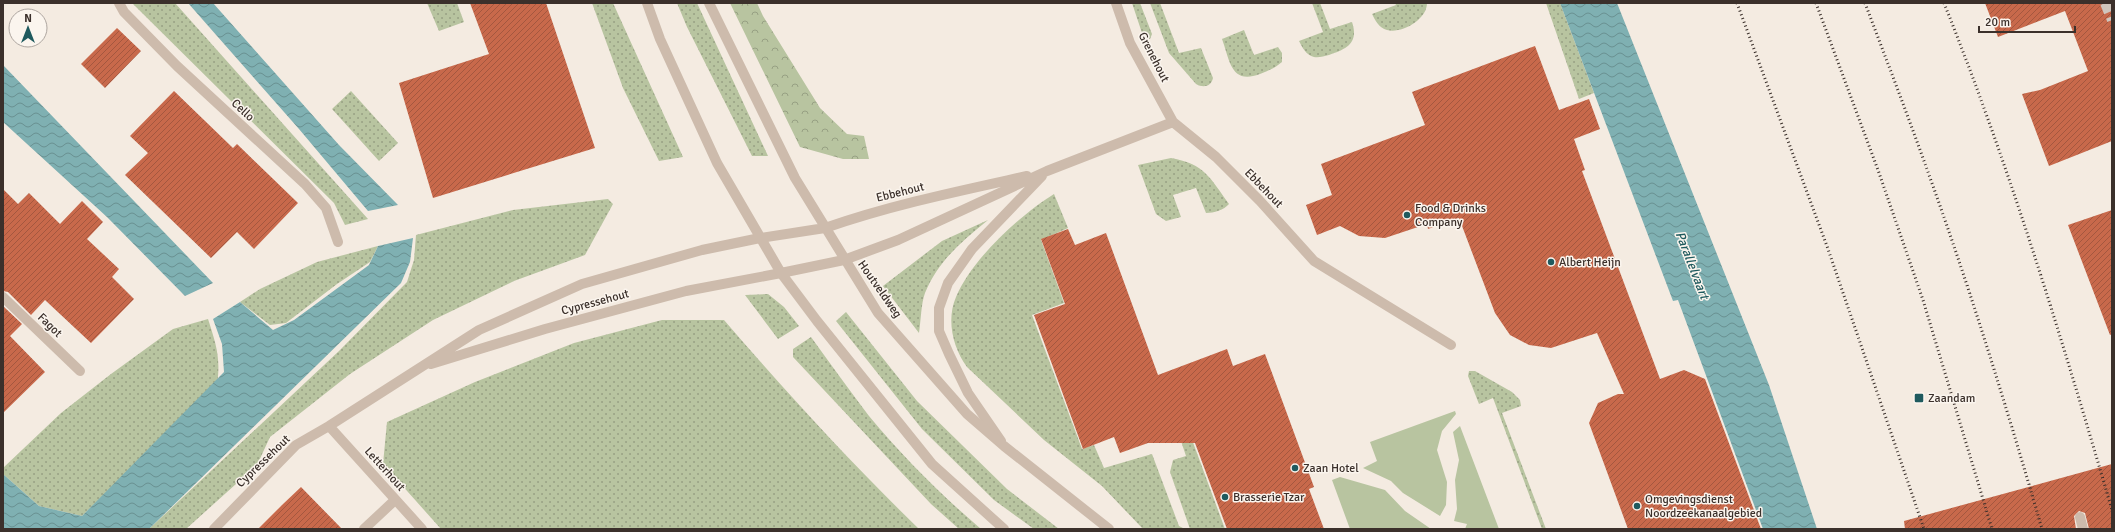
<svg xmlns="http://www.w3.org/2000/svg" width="2115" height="532" viewBox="0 0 2115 532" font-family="Signika,sans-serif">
	<defs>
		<pattern id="grass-dots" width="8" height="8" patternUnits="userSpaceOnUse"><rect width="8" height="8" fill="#b8c4a0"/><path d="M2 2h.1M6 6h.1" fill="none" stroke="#97a083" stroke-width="1.8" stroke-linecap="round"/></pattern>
		<pattern id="forest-crowns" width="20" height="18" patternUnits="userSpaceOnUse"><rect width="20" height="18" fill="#b8c4a0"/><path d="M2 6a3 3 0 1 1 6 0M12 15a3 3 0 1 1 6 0" fill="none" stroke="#97a083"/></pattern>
		<pattern id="water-waves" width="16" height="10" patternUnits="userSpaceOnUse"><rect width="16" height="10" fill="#7fb0b2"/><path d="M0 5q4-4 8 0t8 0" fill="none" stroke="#699091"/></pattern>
		<pattern id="building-hatch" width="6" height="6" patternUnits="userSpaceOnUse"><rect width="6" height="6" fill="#c8694b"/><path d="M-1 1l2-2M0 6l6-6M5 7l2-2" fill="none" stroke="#a4573f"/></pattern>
	</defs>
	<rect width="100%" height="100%" fill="#f4ebe1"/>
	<!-- grass -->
	<path fill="url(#grass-dots)" d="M 132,3 L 175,3 L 368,219 L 345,225 L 334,203 Z
		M 427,3 L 457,3 L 464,22 L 439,31 Z
		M 592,3 L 613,3 L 683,157 L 659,161 L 623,88 Z
		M 677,3 L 697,3 L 768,156 L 752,156 L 687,27 Z
		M 1132,3 L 1140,3 L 1152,34 L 1150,39 L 1144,39 Z
		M 1150,3 L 1160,3 L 1179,53 L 1201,48 L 1213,78 C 1211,87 1203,88 1196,84 L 1169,53 Z
		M 1312,3 L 1320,3 L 1330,29 L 1352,22 C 1359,43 1347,49 1329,55 C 1324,56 1319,58 1314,57 C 1306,55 1302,47 1299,41 L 1323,32 Z
		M 1395,3 L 1427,3 C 1427,20 1401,34 1387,30 C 1379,28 1375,20 1372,14 L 1396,5 Z
		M 1546,3 L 1560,3 L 1594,93 L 1579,99 Z
		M 1244,30 L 1254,55 L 1278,47 L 1282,53 L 1282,62 C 1275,68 1268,71 1260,74 C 1231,85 1230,61 1222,39 Z
		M 351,91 L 398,143 L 379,161 L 332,109 Z
		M 1171,158 C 1205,164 1210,178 1229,204 C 1224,210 1214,213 1206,213 L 1196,188 L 1173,195 L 1181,217 L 1166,221 L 1156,214 L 1138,165 Z
		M 1054,194 L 1068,228 L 1041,240 L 1064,303 L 1032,315 L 1082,449 L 1094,445 L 1104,468 L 1152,454 L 1179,526 L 1185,529 L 1143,529 L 1102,486 L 1044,440 L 967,367 C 953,348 946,320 956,297 C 972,259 1019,216 1054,194 Z
		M 608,199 L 613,204 L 585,255 L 514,281 L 433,320 L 350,374 L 270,437 L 257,465 L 186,529 L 149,529 L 339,351 L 407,282 L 414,260 L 416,235 L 513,210 Z
		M 988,220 C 962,241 938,261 925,293 C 921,304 921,320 919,333 L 883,286 L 942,241 Z
		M 378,246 L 370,262 L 337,284 L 286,323 L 270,325 L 240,302 L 260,289 L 317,262 Z
		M 768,294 L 784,307 L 799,326 L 778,339 L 745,295 Z
		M 846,312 L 917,401 L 1007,489 L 1059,529 L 1034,529 L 994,500 L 922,429 L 836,321 Z
		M 208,319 C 216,344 221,358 217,385 L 82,516 L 39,506 L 3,474 L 3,468 L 61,413 L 111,374 L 173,329 Z
		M 662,320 L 724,320 C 786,392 850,462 919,529 L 441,529 L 383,464 L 387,422 L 475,382 L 574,343 Z
		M 811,337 C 830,363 849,390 869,416 C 903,457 941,495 981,529 L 959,529 L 931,504 L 793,357 L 793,349 Z
		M 1469,371 L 1475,371 L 1512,392 L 1520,400 L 1521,406 L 1502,413 L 1546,529 L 1542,529 L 1493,398 L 1479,404 L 1468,376 Z
		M 1191,437 L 1225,529 L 1190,529 L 1170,472 L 1173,460 L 1186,456 L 1181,441 Z"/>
	<!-- forest -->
	<path fill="url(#forest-crowns)" d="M 730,3 L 757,3 L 763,16 L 820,108 L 847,134 L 864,136 L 869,159 L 843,159 L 800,147 Z"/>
	<!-- garden -->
	<path fill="#b8c4a0" d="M 1455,411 L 1456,414 L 1442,431 L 1437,450 L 1447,482 L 1446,505 L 1440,516 L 1403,493 L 1391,481 L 1363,468 L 1377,461 L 1370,442 Z
		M 1460,426 L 1499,529 L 1465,529 L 1467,524 L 1454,521 L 1457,509 L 1455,480 L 1459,460 L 1453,432 Z
		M 1340,477 L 1385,490 L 1405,511 L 1431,529 L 1350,529 L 1332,480 Z"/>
	<!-- water -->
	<path fill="url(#water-waves)" d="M 188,3 L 213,3 L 339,145 L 398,205 L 368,211 L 299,129 Z
		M 1560,3 L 1617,3 L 1769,385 L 1817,529 L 1763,529 L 1678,300 L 1673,301 Z
		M 3,65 L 213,283 L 185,296 L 107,217 L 3,122 Z
		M 413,238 L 410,262 L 401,283 L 149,529 L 3,529 L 3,474 L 39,506 L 82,516 L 224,372 L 222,344 L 213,319 L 240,302 L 273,330 L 294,320 L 369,265 L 378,246 Z"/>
	<!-- building -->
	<path fill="url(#building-hatch)" d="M 470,3 L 546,3 L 595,148 L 433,198 L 399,83 L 489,54 Z
		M 1985,3 L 2112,3 L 2112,141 L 2049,166 L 2022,94 L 2040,90 L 2088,71 L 2065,11 L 1998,37 Z
		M 117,28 L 141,51 L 105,88 L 81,64 Z
		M 1535,46 L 1559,110 L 1589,99 L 1600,129 L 1574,139 L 1585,170 L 1582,171 L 1660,379 L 1684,370 L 1705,379 L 1761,529 L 1628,529 L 1589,423 L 1598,403 L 1618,394 L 1624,394 L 1597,333 L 1551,348 L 1529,345 L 1510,335 L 1495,313 L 1459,218 L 1428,229 L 1427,224 L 1385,238 L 1359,236 L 1340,226 L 1317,235 L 1306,205 L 1332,195 L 1321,164 L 1425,125 L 1412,92 Z
		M 174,91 L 233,148 L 237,144 L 298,203 L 254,249 L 237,232 L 211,258 L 125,175 L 148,153 L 130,136 Z
		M 3,189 L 18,204 L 29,193 L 60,224 L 82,201 L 103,222 L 87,239 L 119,269 L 112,277 L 134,299 L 91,343 L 45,300 L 31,315 L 8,292 L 3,291 Z
		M 2112,210 L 2112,334 L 2110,335 L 2068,225 Z
		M 1068,229 L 1075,245 L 1106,233 L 1158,375 L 1227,349 L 1233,366 L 1265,354 L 1314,487 L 1309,489 L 1324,529 L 1227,529 L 1195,443 L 1148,443 L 1120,453 L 1114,437 L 1083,449 L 1034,315 L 1065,304 L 1041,239 Z
		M 3,306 L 22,324 L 10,336 L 45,372 L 3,413 Z
		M 2112,464 L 2112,529 L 2089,529 L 2085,513 L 2079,511 L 2074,516 L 2076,529 L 1905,529 L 1904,521 Z
		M 301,487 L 342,529 L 258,529 L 282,505 Z"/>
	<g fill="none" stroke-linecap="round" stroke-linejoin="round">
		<!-- pedestrian-tunnel -->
		<path stroke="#cfc6bd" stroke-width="10" stroke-dasharray="10 5" stroke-linecap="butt" d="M 2105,3 L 2112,20"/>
		<!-- pedestrian -->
		<path stroke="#cdbbac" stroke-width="10" d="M 2080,517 L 2083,529"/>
		<!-- minor -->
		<path stroke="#cdbbac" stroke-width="10" d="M 119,3 L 124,12 L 177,66 L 305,184 L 326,208 L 338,242
			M 1116,3 L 1130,43 L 1173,122 L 1216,157 L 1260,201 L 1314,261 L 1451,345
			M 825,228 C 891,205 959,191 1027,176
			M 844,260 L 898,240 L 1047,171 L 1173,122
			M 3,297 L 80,371
			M 431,364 L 545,329 L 686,291 L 781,273
			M 329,426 L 422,529
			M 1001,441 L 968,393 L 949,354 L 939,331 L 939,308 L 948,283 L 972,249 L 1042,176
			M 214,529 L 296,445 L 329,426 L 479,330 L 582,284 L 702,250 L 760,238
			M 364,529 L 395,500"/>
		<!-- tertiary -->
		<path stroke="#cdbbac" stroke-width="10" d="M 647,3 L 660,39 L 717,163 L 781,273 L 817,321 L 932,464 L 1004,529
			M 709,3 L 795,178 L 878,313 L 967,414 L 1004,446 L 1109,529
			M 760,238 L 825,228
			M 781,273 L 844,260"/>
		<!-- rail -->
		<path stroke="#3b302b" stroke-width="3" stroke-dasharray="1 3" stroke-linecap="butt" d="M 1737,3 L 1828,249 L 1924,529
			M 1816,3 L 1878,170 L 1923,300 L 1992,529
			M 1865,3 C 1885,56 1905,108 1924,161 C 1968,282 2006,405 2042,529
			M 1944,3 C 2010,168 2062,339 2112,510"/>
	</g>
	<!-- markers -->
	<g fill="#1f5a5e" stroke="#fbf5ee" stroke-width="1.5">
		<circle cx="1407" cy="215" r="4"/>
		<circle cx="1551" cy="262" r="4"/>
		<rect x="1914" y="393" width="10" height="10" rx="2"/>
		<circle cx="1295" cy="468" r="4"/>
		<circle cx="1225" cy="497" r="4"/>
		<circle cx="1637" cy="506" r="4"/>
	</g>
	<g text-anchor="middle" stroke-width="3" stroke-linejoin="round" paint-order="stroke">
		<!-- street labels -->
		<g font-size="12" fill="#3b302b" stroke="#fbf5ee">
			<text transform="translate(1154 57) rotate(63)" y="4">Grenehout</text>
			<text transform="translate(243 110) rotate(43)" y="4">Cello</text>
			<text transform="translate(1264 188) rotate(46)" y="4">Ebbehout</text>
			<text transform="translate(900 192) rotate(-14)" y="4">Ebbehout</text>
			<text transform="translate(880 289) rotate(55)" y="4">Houtveldweg</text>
			<text transform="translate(595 302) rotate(-15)" y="4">Cypressehout</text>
			<text transform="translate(50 325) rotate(44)" y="4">Fagot</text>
			<text transform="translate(263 461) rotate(-44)" y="4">Cypressehout</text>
			<text transform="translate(385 469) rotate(48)" y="4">Letterhout</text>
		</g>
		<!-- poi labels -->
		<g font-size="12" fill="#3b302b" stroke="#fbf5ee" text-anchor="start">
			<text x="1415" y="212">Food &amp; Drinks<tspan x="1415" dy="14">Company</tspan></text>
			<text x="1559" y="266">Albert Heijn</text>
			<text x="1928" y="402">Zaandam</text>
			<text x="1303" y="472">Zaan Hotel</text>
			<text x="1233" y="501">Brasserie Tzar</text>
			<text x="1645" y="503">Omgevingsdienst<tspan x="1645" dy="14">Noordzeekanaalgebied</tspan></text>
		</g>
		<!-- water labels -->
		<g font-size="13" font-style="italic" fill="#1f5a5e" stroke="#fbf5ee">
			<text transform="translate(1693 265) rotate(69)" y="5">Parallelvaart</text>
		</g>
	</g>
	<!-- border -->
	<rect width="2115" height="532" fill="none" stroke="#3b302b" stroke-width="8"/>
	<!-- north arrow -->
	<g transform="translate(28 28)"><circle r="19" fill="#fbf5ee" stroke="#aea6a0"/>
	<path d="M0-3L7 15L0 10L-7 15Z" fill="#1f5a5e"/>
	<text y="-6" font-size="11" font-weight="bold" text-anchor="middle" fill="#3b302b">N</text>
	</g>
	<!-- scale -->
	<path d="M1979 26v6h96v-6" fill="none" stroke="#3b302b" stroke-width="2"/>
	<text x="1985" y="26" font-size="12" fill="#3b302b" stroke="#fbf5ee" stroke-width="3" paint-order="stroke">20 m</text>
</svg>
